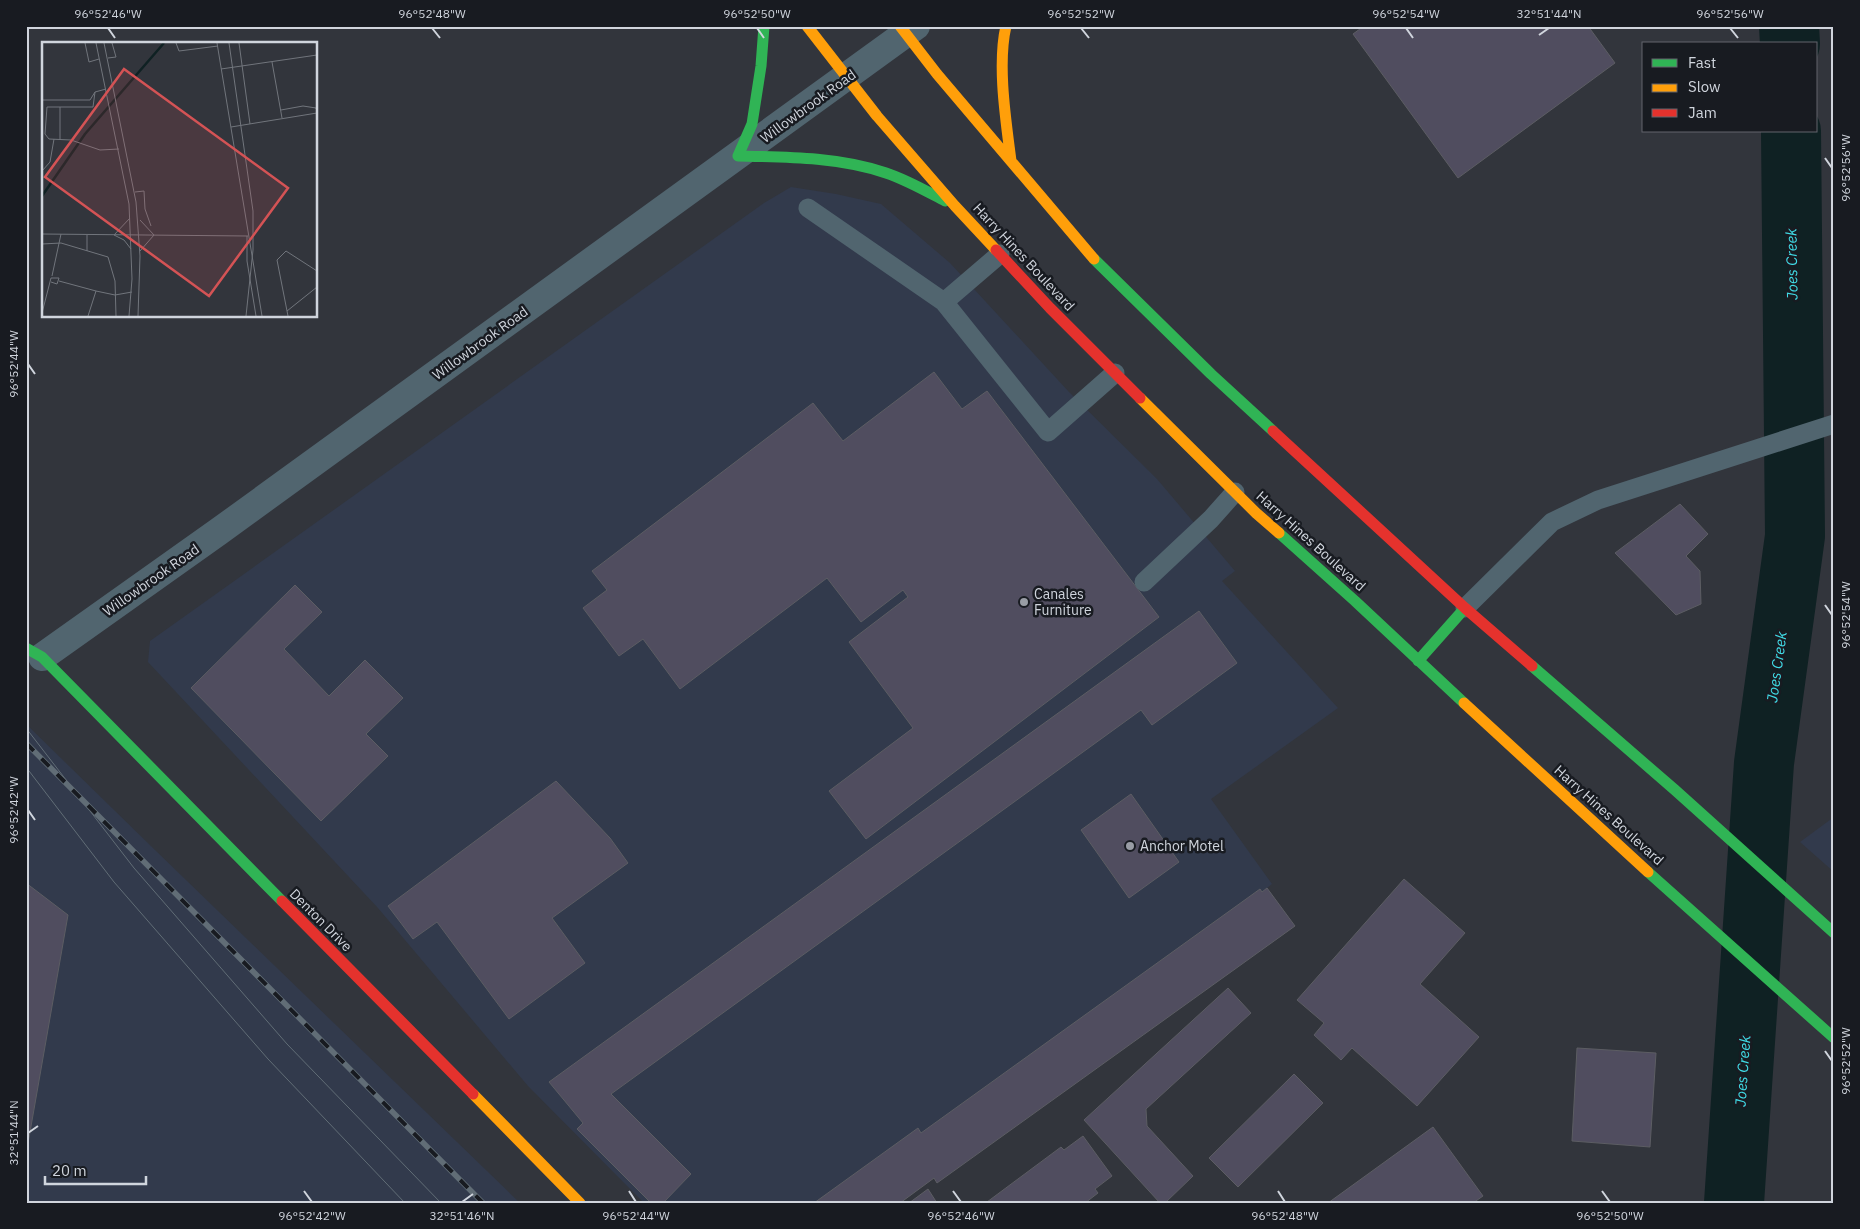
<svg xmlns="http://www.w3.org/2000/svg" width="1860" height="1229" viewBox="0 0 1860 1229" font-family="'IBM Plex Sans',sans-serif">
	<rect width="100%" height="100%" fill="#32353c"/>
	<!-- built -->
	<path fill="#323a4c" d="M 791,187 L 836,194 L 881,204 L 950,263 L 1069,392 L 1157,479 L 1235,571 L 1222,581 L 1338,708 L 1211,799 L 1272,884 L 1267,888 L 1295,926 L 937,1183 L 934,1178 L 900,1203 L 644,1203 L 528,1086 L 378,908 L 148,662 L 150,641 L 764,203 Z
		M 26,724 L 155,850 L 520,1203 L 26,1203 Z
		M 1834,817 L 1834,872 L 1800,842 Z"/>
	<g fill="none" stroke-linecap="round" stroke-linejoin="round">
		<!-- river -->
		<path stroke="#0f2123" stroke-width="60" d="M 1789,26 L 1790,44
			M 1734,1203 L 1764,763 L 1795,536 L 1791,131"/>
	</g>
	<!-- building -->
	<path fill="#504d5f" stroke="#5c5d63" d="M 1364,26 L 1588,26 L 1615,63 L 1458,178 L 1353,34 Z
		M 934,372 L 962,409 L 987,391 L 1159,617 L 866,839 L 829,791 L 913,728 L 849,642 L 908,597 L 903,590 L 861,622 L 827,578 L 680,689 L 643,639 L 619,656 L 583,608 L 607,590 L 592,571 L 813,403 L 843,441 Z
		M 1680,504 L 1708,534 L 1686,556 L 1700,571 L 1701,604 L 1676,615 L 1615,553 Z
		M 295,585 L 322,612 L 284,649 L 329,696 L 365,660 L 403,698 L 366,734 L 388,756 L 321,821 L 191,688 Z
		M 1199,611 L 1237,663 L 1152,725 L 1141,710 L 611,1094 L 691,1174 L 663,1203 L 651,1203 L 577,1129 L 583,1123 L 549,1082 Z
		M 556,781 L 610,838 L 628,863 L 552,918 L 585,963 L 509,1019 L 437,922 L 413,939 L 388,906 Z
		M 1131,794 L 1179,862 L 1129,898 L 1081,830 Z
		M 1404,879 L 1465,933 L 1420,984 L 1479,1037 L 1417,1106 L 1352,1048 L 1341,1060 L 1314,1035 L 1324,1023 L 1297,1000 Z
		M 26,883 L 68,915 L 26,1155 Z
		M 1267,888 L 1295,926 L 937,1183 L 934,1178 L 900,1203 L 814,1203 L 918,1128 L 921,1133 L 1260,889 L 1262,892 Z
		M 1228,988 L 1251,1013 L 1146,1109 L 1147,1126 L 1193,1176 L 1165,1203 L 1160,1203 L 1084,1120 Z
		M 1577,1048 L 1656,1053 L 1650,1147 L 1572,1141 Z
		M 1294,1074 L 1323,1103 L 1238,1187 L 1209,1158 Z
		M 1433,1127 L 1483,1196 L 1473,1203 L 1328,1203 Z
		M 1083,1136 L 1112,1176 L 1095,1189 L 1098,1193 L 1085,1203 L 987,1202 L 1061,1147 L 1064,1150 Z
		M 928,1189 L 937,1203 L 909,1203 Z"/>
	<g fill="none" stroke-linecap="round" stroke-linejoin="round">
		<!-- lane -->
		<path stroke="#51656f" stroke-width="19" d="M 808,208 L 944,302 L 1048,432 L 1115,373
			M 944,302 L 1000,254
			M 1144,582 L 1211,519 L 1235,492
			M 1465,608 L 1552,522 L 1598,500 L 1834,424"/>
		<!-- street -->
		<path stroke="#51656f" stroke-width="28" d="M 42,657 L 218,532 L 916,26"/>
		<!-- fast -->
		<path stroke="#30b455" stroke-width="11" d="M 764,26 L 761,66 L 752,124 L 738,156 C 787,157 839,157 886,173 C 907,180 926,191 945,201
			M 1094,259 L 1211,374 L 1273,431
			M 1279,533 L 1355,601 L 1464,703
			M 26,648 L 42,657 L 282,901
			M 1418,661 L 1465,608
			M 1532,666 L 1675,790 L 1834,933
			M 1648,872 L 1834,1038"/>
		<!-- slow -->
		<path stroke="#ff9f0a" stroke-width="11" d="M 807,26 L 877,116 L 955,206 L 996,250
			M 900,26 L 937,74 L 1094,259
			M 1006,26 C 997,65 1006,121 1011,161
			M 1140,398 L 1256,513 L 1279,533
			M 1464,703 L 1648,872
			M 473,1094 L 580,1203"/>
		<!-- jam -->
		<path stroke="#e5322d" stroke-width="11" d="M 996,250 L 1050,308 L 1140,398
			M 1273,431 L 1465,608 L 1532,666
			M 282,901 L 473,1094"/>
		<!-- tram -->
		<path stroke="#616d76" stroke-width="1" d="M 26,728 L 134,868 L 287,1044 L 441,1203
			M 26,767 L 114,882 L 268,1059 L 405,1203"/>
		<!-- rail casing -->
		<g stroke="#616d76" stroke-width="5.5">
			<path id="rail" d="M 26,743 L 483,1203"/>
		</g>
		<!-- rail -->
		<use href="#rail" stroke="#181b21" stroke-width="4" stroke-dasharray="11" stroke-linecap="butt"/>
	</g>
	<!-- ticks -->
	<path fill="none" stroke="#d0d5dd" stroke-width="2" d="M 108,28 L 115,38M 432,28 L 440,38M 757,28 L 764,38M 1081,28 L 1089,38M 1406,28 L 1413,38M 1730,28 L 1738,38M 1539,35 L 1549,28M 1825,158 L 1832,168M 28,364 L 35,374M 1825,605 L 1832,615M 28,810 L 35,820M 1825,1051 L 1832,1061M 28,1133 L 38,1126M 304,1191 L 312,1202M 629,1191 L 636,1202M 953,1191 L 961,1202M 1278,1191 L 1285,1202M 1602,1191 L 1610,1202M 462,1202 L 473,1194"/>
	<!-- markers -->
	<g fill="#999da5" stroke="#181b21" stroke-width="2">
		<circle cx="1024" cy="602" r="5"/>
		<circle cx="1130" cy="846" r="5"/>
	</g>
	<g text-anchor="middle" stroke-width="5" stroke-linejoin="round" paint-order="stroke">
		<!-- street labels -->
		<g font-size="14" fill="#d0d5dd" stroke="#181b21">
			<text transform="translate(808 106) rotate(-36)" y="5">Willowbrook Road</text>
			<text transform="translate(1024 257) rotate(47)" y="5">Harry Hines Boulevard</text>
			<text transform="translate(480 343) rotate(-36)" y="5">Willowbrook Road</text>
			<text transform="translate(1311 541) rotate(42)" y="5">Harry Hines Boulevard</text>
			<text transform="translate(151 580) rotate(-35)" y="5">Willowbrook Road</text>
			<text transform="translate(1609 815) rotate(42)" y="5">Harry Hines Boulevard</text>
			<text transform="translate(321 920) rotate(45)" y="5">Denton Drive</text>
		</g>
		<!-- poi labels -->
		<g font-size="14" fill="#d0d5dd" stroke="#181b21" text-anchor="start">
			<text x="1034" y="599">Canales<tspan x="1034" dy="16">Furniture</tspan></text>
			<text x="1140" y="851">Anchor Motel</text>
		</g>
		<!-- water labels -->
		<g font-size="15" font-style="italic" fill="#40dae5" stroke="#181b21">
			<text transform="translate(1792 264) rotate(-91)" y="5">Joes Creek</text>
			<text transform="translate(1777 667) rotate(-82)" y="5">Joes Creek</text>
			<text transform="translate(1743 1071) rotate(-86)" y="5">Joes Creek</text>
		</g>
	</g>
	<!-- overview -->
	<g transform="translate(42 42)">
		<rect width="275" height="275" fill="#32353c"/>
		<path fill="none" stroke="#0f2123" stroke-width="2.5" d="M 0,154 L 43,92 L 122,1"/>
		<path fill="none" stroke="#71757c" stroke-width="1" d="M 43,1 L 47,20 L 57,17M 54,1 L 87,162 L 90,237 L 87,274M 62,1 L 94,160 L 98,214 L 96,274M 134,1 L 137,9 L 176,4M 175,1 L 220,274M 187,1 L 211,169 L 211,208 L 204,274M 197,1 L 208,82M 66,16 L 74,15 L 70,1M 230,20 L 240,76M 179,27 L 275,13M 53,50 L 51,65 L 5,65 L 3,92 L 7,97 L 29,98 L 58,108 L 77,107M 0,58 L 48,58 L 53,50 L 64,47M 18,65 L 18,97M 239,68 L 261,64 L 274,66 L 275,69M 189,85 L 275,71M 0,129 L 8,120 L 12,97M 93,150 L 102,149 L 103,167 L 109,184M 98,178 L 112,193 L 98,209M 0,192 L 206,194M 72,193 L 88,176M 72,193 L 82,198 L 89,207M 205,194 L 205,219 L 214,274M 0,202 L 19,201 L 66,215 L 73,239 L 74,274M 45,209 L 45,193M 10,234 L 19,192M 17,239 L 54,249M 245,269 L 275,245M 0,271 L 9,236 L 17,236 L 15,242 L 9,240M 46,274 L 54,249 L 73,253 L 90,250M 246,274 L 235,218 L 244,209 L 275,229"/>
		<path fill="#d45355" fill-opacity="0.15" stroke="#d45355" stroke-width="2.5" d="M 82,27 L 246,146 L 167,254 L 3,135 Z"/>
		<rect width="275" height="275" fill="none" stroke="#d0d5dd" stroke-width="2.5"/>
	</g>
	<!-- border -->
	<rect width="1860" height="1229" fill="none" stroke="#181b21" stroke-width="55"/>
	<!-- legend -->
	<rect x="1642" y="42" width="175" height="90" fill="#181b21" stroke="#62656c"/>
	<rect x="1652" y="59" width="25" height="8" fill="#30b455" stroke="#62656c"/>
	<text x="1688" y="68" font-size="15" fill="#d0d5dd">Fast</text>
	<rect x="1652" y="84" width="25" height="8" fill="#ff9f0a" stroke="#62656c"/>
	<text x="1688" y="92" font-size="15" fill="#d0d5dd">Slow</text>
	<rect x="1652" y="109" width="25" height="8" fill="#e5322d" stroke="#62656c"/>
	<text x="1688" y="118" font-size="15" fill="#d0d5dd">Jam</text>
	<!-- scale -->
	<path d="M45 1176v8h101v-8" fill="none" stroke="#d0d5dd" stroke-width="2.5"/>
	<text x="52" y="1176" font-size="15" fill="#d0d5dd" stroke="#181b21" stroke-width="4" paint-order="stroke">20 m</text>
	<rect x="28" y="28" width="1804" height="1174" fill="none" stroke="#d0d5dd" stroke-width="2"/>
	<g font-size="12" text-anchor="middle" fill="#d0d5dd">
		<text x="108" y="18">96°52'46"W</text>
		<text x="432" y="18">96°52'48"W</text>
		<text x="757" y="18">96°52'50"W</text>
		<text x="1081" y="18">96°52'52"W</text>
		<text x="1406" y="18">96°52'54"W</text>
		<text x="1549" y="18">32°51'44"N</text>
		<text x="1730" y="18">96°52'56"W</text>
		<text transform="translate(1846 168) rotate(-90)" y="4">96°52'56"W</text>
		<text transform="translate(14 364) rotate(-90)" y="4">96°52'44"W</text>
		<text transform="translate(1846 615) rotate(-90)" y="4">96°52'54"W</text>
		<text transform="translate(14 810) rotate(-90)" y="4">96°52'42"W</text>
		<text transform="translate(1846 1061) rotate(-90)" y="4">96°52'52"W</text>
		<text transform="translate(14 1133) rotate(-90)" y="4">32°51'44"N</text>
		<text x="312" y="1220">96°52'42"W</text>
		<text x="462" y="1220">32°51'46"N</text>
		<text x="636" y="1220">96°52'44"W</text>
		<text x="961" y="1220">96°52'46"W</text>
		<text x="1285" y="1220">96°52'48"W</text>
		<text x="1610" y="1220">96°52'50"W</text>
	</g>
</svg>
